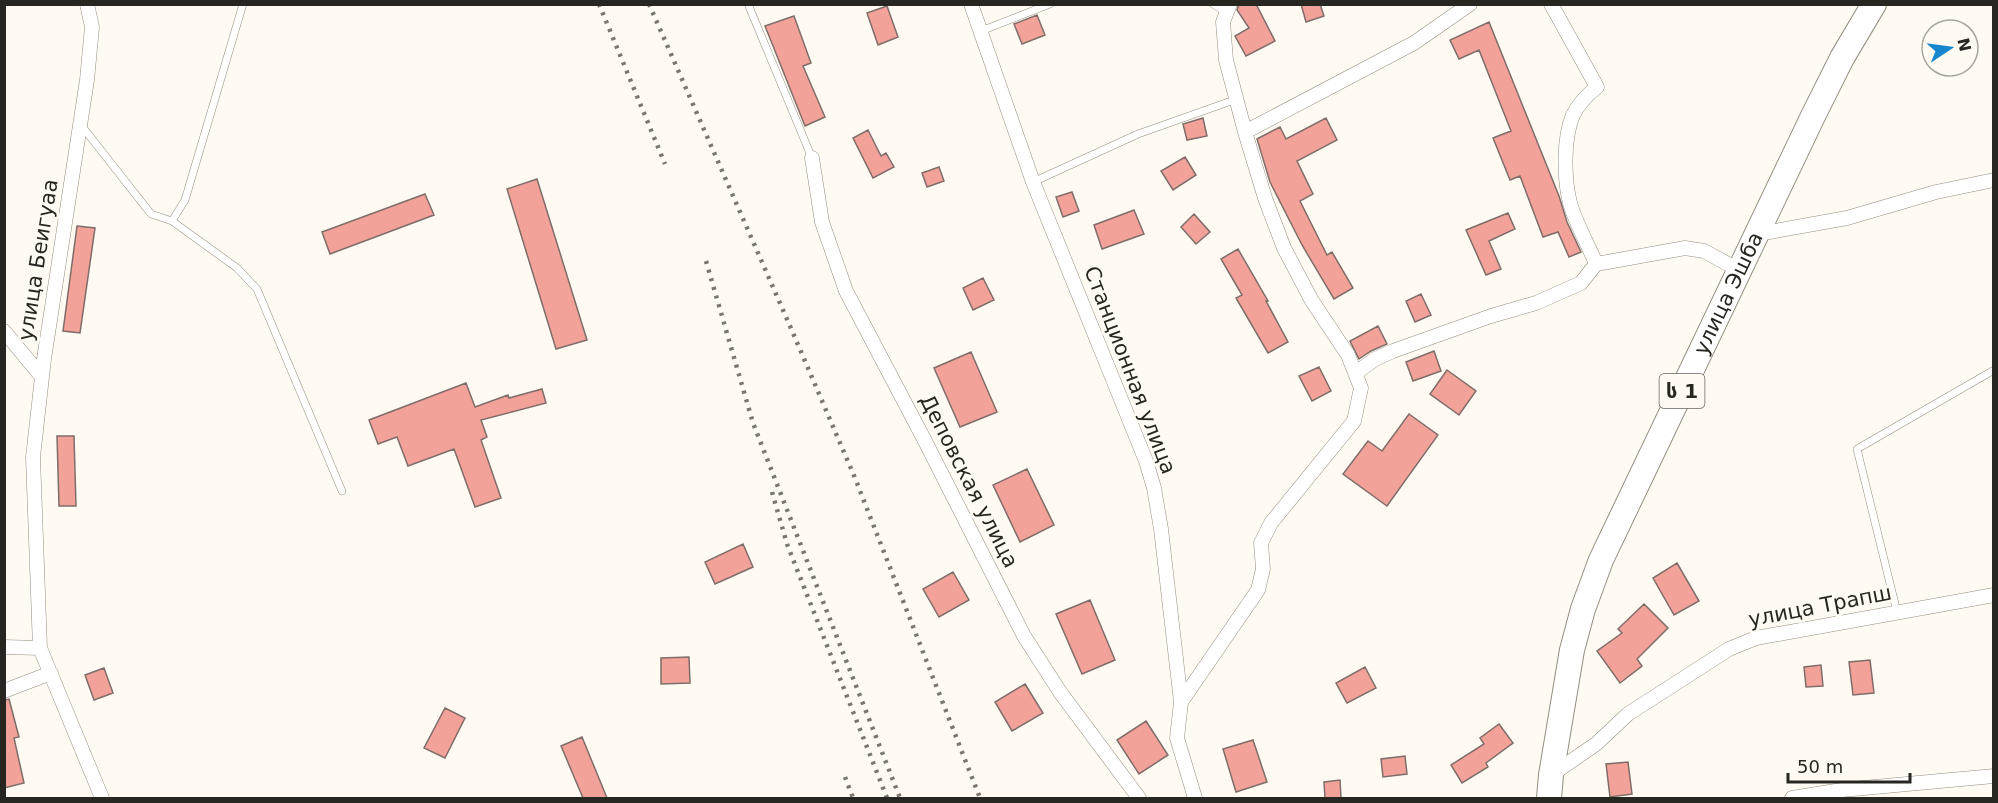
<svg xmlns="http://www.w3.org/2000/svg" width="1998" height="803" viewBox="0 0 1998 803" font-family="'DejaVu Sans',sans-serif">
	<rect width="100%" height="100%" fill="#fffbf2"/>
	<!-- building -->
	<path fill="#f3a299" stroke="#7e6d6a" stroke-width="1.5" d="M 1239,4 L 1256,4 L 1275,41 L 1246,56 L 1235,36 L 1249,28 L 1237,10 Z
		M 1301,4 L 1320,4 L 1324,16 L 1306,22 Z
		M 887,6 L 898,37 L 878,45 L 867,13 Z
		M 1037,15 L 1045,35 L 1022,44 L 1014,24 Z
		M 794,16 L 811,63 L 803,66 L 825,117 L 805,126 L 765,26 Z
		M 1489,22 L 1559,196 L 1567,222 L 1581,252 L 1569,257 L 1558,232 L 1543,237 L 1520,176 L 1510,180 L 1493,138 L 1511,131 L 1479,50 L 1459,59 L 1450,40 Z
		M 1203,118 L 1207,136 L 1187,140 L 1183,124 Z
		M 1326,118 L 1337,140 L 1297,161 L 1313,194 L 1300,201 L 1327,255 L 1332,252 L 1353,288 L 1334,299 L 1302,245 L 1270,182 L 1257,139 L 1280,127 L 1286,139 Z
		M 868,130 L 881,156 L 886,153 L 894,167 L 873,178 L 853,138 Z
		M 1185,157 L 1196,175 L 1173,190 L 1161,171 Z
		M 939,167 L 944,181 L 927,187 L 922,173 Z
		M 537,179 L 587,340 L 556,349 L 507,189 Z
		M 1072,192 L 1079,211 L 1063,217 L 1056,197 Z
		M 425,194 L 434,215 L 330,254 L 322,232 Z
		M 1134,210 L 1144,234 L 1102,249 L 1094,225 Z
		M 1508,213 L 1515,229 L 1489,241 L 1501,269 L 1486,275 L 1466,230 Z
		M 1194,214 L 1210,232 L 1196,244 L 1181,227 Z
		M 77,226 L 95,228 L 80,333 L 63,331 Z
		M 1238,249 L 1268,301 L 1266,301 L 1288,342 L 1268,353 L 1236,298 L 1242,295 L 1221,259 Z
		M 983,278 L 994,300 L 973,310 L 963,288 Z
		M 1421,294 L 1431,315 L 1415,322 L 1406,301 Z
		M 1378,326 L 1387,344 L 1371,351 L 1359,359 L 1350,341 Z
		M 1434,351 L 1441,371 L 1413,381 L 1406,362 Z
		M 971,352 L 997,412 L 960,427 L 934,368 Z
		M 1319,367 L 1331,391 L 1312,401 L 1299,376 Z
		M 1447,370 L 1476,391 L 1459,415 L 1430,394 Z
		M 466,383 L 475,407 L 508,395 L 509,398 L 542,389 L 546,403 L 481,420 L 487,437 L 481,440 L 501,498 L 475,507 L 454,449 L 408,466 L 397,437 L 378,444 L 369,420 Z
		M 1409,414 L 1438,435 L 1387,506 L 1343,474 L 1368,441 L 1382,451 Z
		M 57,436 L 74,436 L 76,506 L 59,506 Z
		M 1027,469 L 1054,525 L 1020,542 L 993,485 Z
		M 743,544 L 753,567 L 715,584 L 705,562 Z
		M 1677,563 L 1699,601 L 1674,615 L 1653,578 Z
		M 953,572 L 969,600 L 939,617 L 923,589 Z
		M 1090,600 L 1115,660 L 1082,674 L 1056,614 Z
		M 1644,604 L 1668,628 L 1637,659 L 1642,666 L 1620,683 L 1597,651 L 1622,633 L 1618,629 Z
		M 689,657 L 690,683 L 661,684 L 661,658 Z
		M 1870,660 L 1874,693 L 1853,695 L 1849,662 Z
		M 1821,665 L 1823,686 L 1806,687 L 1804,667 Z
		M 1365,667 L 1376,688 L 1347,703 L 1336,683 Z
		M 104,668 L 113,693 L 94,700 L 85,675 Z
		M 1025,684 L 1043,713 L 1012,731 L 995,702 Z
		M 9,699 L 19,737 L 14,738 L 24,783 L 4,788 L 4,700 Z
		M 445,708 L 465,718 L 445,758 L 424,748 Z
		M 1146,721 L 1168,755 L 1139,774 L 1117,740 Z
		M 1499,724 L 1513,743 L 1486,763 L 1488,767 L 1462,783 L 1451,765 L 1484,744 L 1480,738 Z
		M 582,737 L 607,798 L 583,798 L 561,746 Z
		M 1253,740 L 1267,782 L 1236,792 L 1223,749 Z
		M 1405,756 L 1407,774 L 1383,777 L 1381,759 Z
		M 1628,762 L 1632,794 L 1610,797 L 1606,764 Z
		M 1340,780 L 1341,798 L 1325,798 L 1324,782 Z"/>
	<g fill="none" stroke-linecap="round" stroke-linejoin="round">
		<!-- lane casing -->
		<g stroke="#948e80" stroke-width="8">
			<path id="lane" d="M 748,4 L 812,158
				M 1213,4 L 1227,13
				M 981,31 L 1050,4
				M 81,125 L 151,214 L 172,221 L 185,200 L 243,4
				M 1033,182 L 1138,134 L 1237,99
				M 172,221 L 237,268 L 257,289 L 342,491
				M 1897,612 L 1857,449 L 1994,370"/>
		</g>
		<!-- street casing -->
		<g stroke="#948e80" stroke-width="15">
			<path id="street" d="M 87,4 L 92,27 L 87,80 L 44,359 L 33,457 L 40,648 L 102,798
				M 971,4 L 1033,182 L 1146,461 L 1154,488 L 1161,529 L 1181,702 L 1177,738 L 1195,798
				M 1551,4 L 1597,87 C 1587,95 1579,103 1573,115 C 1563,139 1564,179 1570,203 C 1576,224 1588,244 1596,264
				M 1245,132 L 1414,43 L 1470,4
				M 812,158 L 822,222 L 846,291 L 925,441 L 1024,636 L 1060,692 L 1139,798
				M 1758,234 L 1847,218 L 1936,192 L 1994,180
				M 4,331 L 42,377
				M 1356,373 L 1375,359 L 1393,351 L 1491,316 L 1536,303 L 1581,283 L 1596,264 L 1685,248 L 1704,251 L 1739,270
				M 4,647 L 40,648
				M 4,691 L 51,673
				M 1181,702 L 1258,590 L 1263,569 L 1261,543 L 1271,523 L 1354,421 L 1361,388 L 1348,355 L 1312,301 L 1284,248 L 1265,198 L 1245,132 L 1226,60 L 1223,22 L 1230,4
				M 1551,775 L 1596,744 L 1628,714 L 1729,649 L 1756,638 L 1994,595
				M 1792,798 L 1842,790 L 1994,776"/>
		</g>
		<!-- highway casing -->
		<g stroke="#948e80" stroke-width="26">
			<g id="highway">
				<path id="s1" d="M 1549,798 L 1551,775 L 1572,650 L 1583,609 L 1601,560 L 1814,114 L 1842,58 L 1874,4"/>
			</g>
		</g>
		<!-- lane -->
		<use href="#lane" stroke="#fff" stroke-width="7"/>
		<!-- street -->
		<use href="#street" stroke="#fff" stroke-width="14"/>
		<!-- highway -->
		<use href="#highway" stroke="#fff" stroke-width="24"/>
		<!-- rail -->
		<path stroke="#7a7770" stroke-width="4.5" stroke-dasharray="3 6" stroke-linecap="butt" d="M 599,4 L 665,164
			M 649,4 L 790,326 L 855,478 L 980,798
			M 706,261 L 753,423 L 900,798
			M 772,492 L 787,544 L 887,798
			M 845,777 L 853,798"/>
	</g>
	<g text-anchor="middle" stroke-width="6" stroke-linejoin="round" paint-order="stroke">
		<!-- shield labels -->
		<rect fill="#fffbf2" stroke="#68665f" stroke-width="1.5" x="1659.5" y="374" width="45" height="34" rx="4.5"/>
		<g font-size="20" font-weight="bold" fill="#282620">
			<text x="1682" y="398">ს 1</text>
		</g>
		<!-- street labels -->
		<g font-size="21" fill="#282620" stroke="#fffbf2">
			<text transform="translate(38 260) rotate(-81)" y="7">улица Беигуаа</text>
			<text dy="7" stroke="none"><textPath href="#s1" startOffset="540">улица Эшба</textPath></text>
			<text transform="translate(1130 370) rotate(69)" y="7">Станционная улица</text>
			<text transform="translate(969 481) rotate(63)" y="7">Деповская улица</text>
			<text transform="translate(1820 606) rotate(-11)" y="7">улица Трапш</text>
		</g>
	</g>
	<!-- border -->
	<rect width="1998" height="803" fill="none" stroke="#282620" stroke-width="12"/>
	<!-- north arrow -->
	<g transform="translate(1950 48) rotate(77)"><circle r="28" fill="#fffbf2" stroke="#a9a69e" stroke-width="1.5"/>
	<path d="M0-4.5L10 22L0 15L-10 22Z" fill="#1686cf"/>
	<text y="-9" font-size="16" font-weight="bold" text-anchor="middle" fill="#282620">N</text>
	</g>
	<!-- scale -->
	<path d="M1788 773v9h122v-9" fill="none" stroke="#282620" stroke-width="3"/>
	<text x="1797" y="773" font-size="18" fill="#282620" stroke="#fffbf2" stroke-width="4.5" paint-order="stroke">50 m</text>
</svg>
